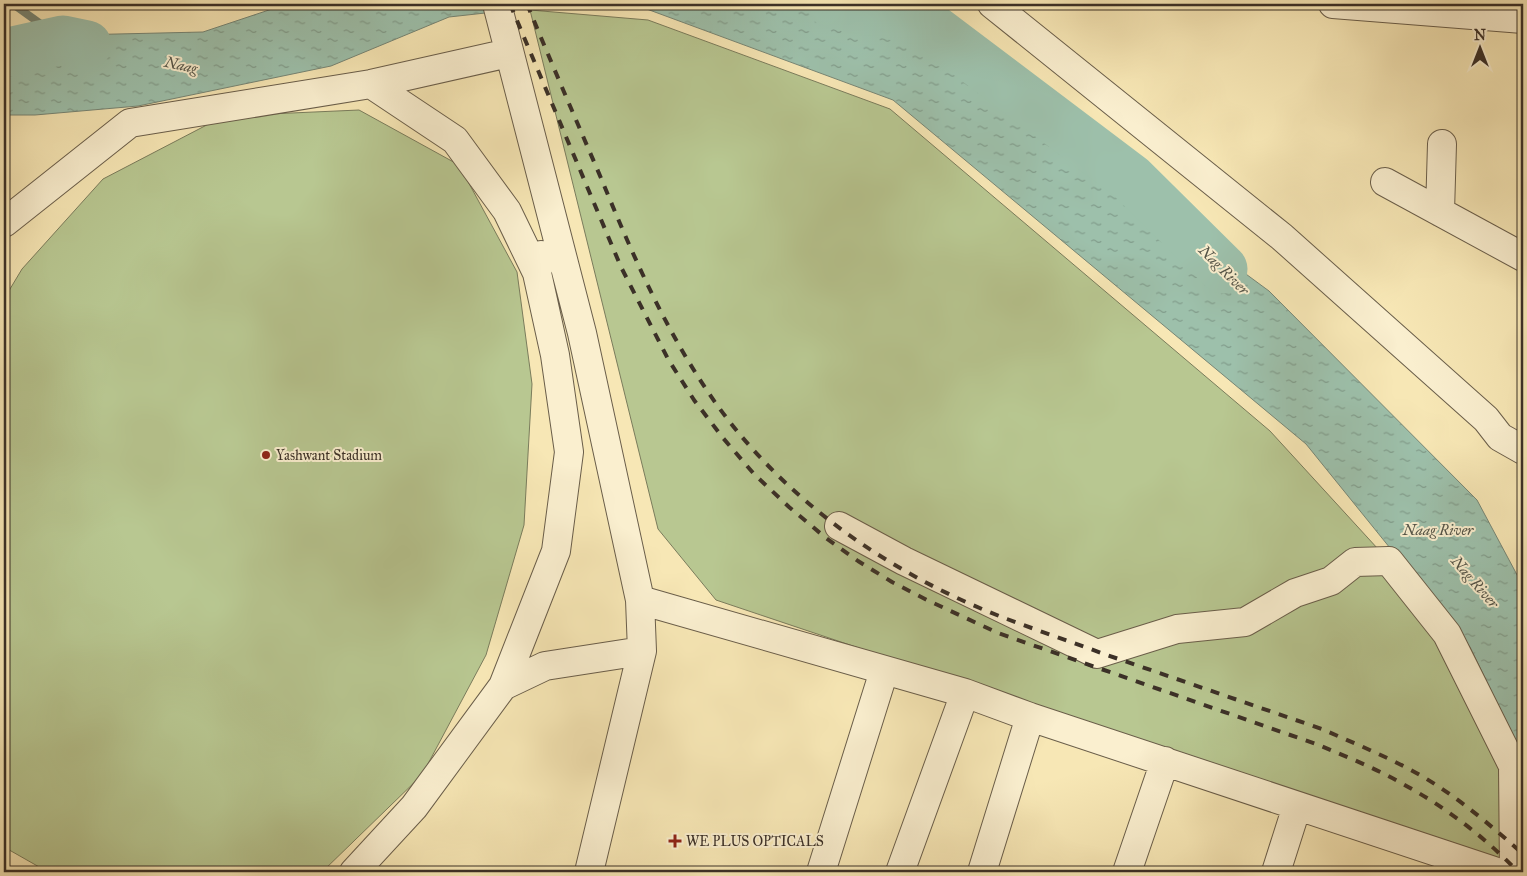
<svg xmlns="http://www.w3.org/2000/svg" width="1527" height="876" viewBox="0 0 1527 876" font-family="'IM FELL Great Primer',serif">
	<defs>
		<pattern id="water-ripples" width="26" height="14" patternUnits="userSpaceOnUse" patternTransform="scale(1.25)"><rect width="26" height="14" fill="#9dc0ab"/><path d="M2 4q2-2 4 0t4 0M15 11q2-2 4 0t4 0" fill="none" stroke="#819c8b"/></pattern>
	</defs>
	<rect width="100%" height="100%" fill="#f7e7b5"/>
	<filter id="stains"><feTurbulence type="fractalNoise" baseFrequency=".004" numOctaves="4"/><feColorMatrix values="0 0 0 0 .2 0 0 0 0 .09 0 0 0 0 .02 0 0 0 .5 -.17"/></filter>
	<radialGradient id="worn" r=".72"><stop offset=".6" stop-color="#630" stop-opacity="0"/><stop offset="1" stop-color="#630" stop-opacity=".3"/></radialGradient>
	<!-- grass -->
	<path fill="#b8c791" stroke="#7a7c5c" d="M 530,10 L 648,20 L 890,109 L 1270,431 L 1389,561 L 1523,789 L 1523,871 L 716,600 L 658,529 Z
		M 359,110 L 459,165 L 517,272 L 532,384 L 524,525 L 486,655 L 422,775 L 322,872 L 48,872 L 4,847 L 4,299 L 22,269 L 103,179 L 224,116 Z"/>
	<!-- water -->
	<path fill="url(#water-ripples)" stroke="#768676" d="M 287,4 L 567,4 L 449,17 L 331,66 L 138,106 L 35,115 L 4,115 L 4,54 L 74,35 L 203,32 Z
		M 575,4 L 879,4 L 1269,291 L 1477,500 L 1523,586 L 1523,757 L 1470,647 L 1306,444 L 893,100 L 644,8 Z"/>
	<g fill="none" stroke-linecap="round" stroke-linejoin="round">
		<!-- stream -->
		<path stroke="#768676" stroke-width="8" d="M 13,4 L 63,40"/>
		<!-- river -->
		<path stroke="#9dc0ab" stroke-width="49" d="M 832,4 L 923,21 L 1131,178 L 1223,269
			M 4,53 L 63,40 L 87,45"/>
		<!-- minor casing -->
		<g stroke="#6a5e4a" stroke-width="30">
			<path id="minor" d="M 497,4 L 582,333 L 640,600 L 642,651 L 589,872
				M 992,4 L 1282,237 L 1486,419 L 1500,437 L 1523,450
				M 1333,4 L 1523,19
				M 371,84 L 455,140 L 507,211 L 537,273 L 541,255
				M 1385,182 L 1523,257
				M 1440,212 L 1442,144
				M 4,223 L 130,123 L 371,84 L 509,53
				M 839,526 L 904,561 L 1097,654 L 1177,629 L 1245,622 L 1295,593 L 1331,581 L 1355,562 L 1389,561 L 1447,634 L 1513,766 L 1514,872
				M 640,600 L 965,693 L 1030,717 L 1497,872
				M 503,686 L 556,551 L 569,452 L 555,355 L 537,273
				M 354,872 L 414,807 L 503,686 L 545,666 L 642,651
				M 821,872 L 884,671
				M 900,872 L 965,693
				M 982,872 L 1030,717
				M 1127,872 L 1165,761
				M 1276,872 L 1297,806"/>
		</g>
		<!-- minor -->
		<use href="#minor" stroke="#faefcf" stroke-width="28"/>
		<!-- rail -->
		<path stroke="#3b3027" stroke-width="4" stroke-dasharray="9 9" stroke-linecap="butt" d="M 510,4 L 621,267 L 668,359 L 694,400 L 723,438 L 754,474 L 789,507 L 826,538 L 858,561 L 892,582 L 927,600 L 998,633 L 1316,744 C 1345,756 1375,768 1403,784 C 1445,807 1485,837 1518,872
			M 527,4 C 551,62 576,120 601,178 C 631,251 662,323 706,389 C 777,496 888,574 1007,619 C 1039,631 1072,642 1104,654 C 1177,679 1249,704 1322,729 C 1351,742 1381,754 1409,769 C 1451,791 1488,823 1523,854"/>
	</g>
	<!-- markers -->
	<g fill="#8f2418" stroke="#faefcf" stroke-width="2">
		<circle cx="266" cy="455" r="5"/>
		<path d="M672.5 833.5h5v5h5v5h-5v5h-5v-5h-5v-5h5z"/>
	</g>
	<g text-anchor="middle" stroke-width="4" stroke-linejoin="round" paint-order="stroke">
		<!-- poi labels -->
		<g font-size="14" fill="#3b3027" stroke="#faefcf" text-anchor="start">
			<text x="276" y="460">Yashwant Stadium</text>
			<text x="686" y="846">WE PLUS OPTICALS</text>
		</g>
		<!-- water labels -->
		<g font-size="15" font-style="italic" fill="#545448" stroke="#faefcf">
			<text transform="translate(181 65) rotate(12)" y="5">Naag</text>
			<text transform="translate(1224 270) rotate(45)" y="5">Nag River</text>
			<text x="1438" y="535">Naag River</text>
			<text transform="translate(1475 582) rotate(49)" y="5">Nag River</text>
		</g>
	</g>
	<!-- margin -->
	<rect width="1527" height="876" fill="none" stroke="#f7e7b5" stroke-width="20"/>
	<rect x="5" y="5" width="1517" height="866" fill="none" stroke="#3b3027" stroke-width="2.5"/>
	<rect x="10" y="10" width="1507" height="856" fill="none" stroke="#3b3027"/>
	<!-- north arrow -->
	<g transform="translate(1480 48)" stroke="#faefcf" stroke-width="4" paint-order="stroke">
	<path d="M0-4L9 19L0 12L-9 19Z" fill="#3b3027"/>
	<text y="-8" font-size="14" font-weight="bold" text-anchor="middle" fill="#3b3027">N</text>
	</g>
	<rect width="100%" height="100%" filter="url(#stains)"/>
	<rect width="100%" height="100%" fill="url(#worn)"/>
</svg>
